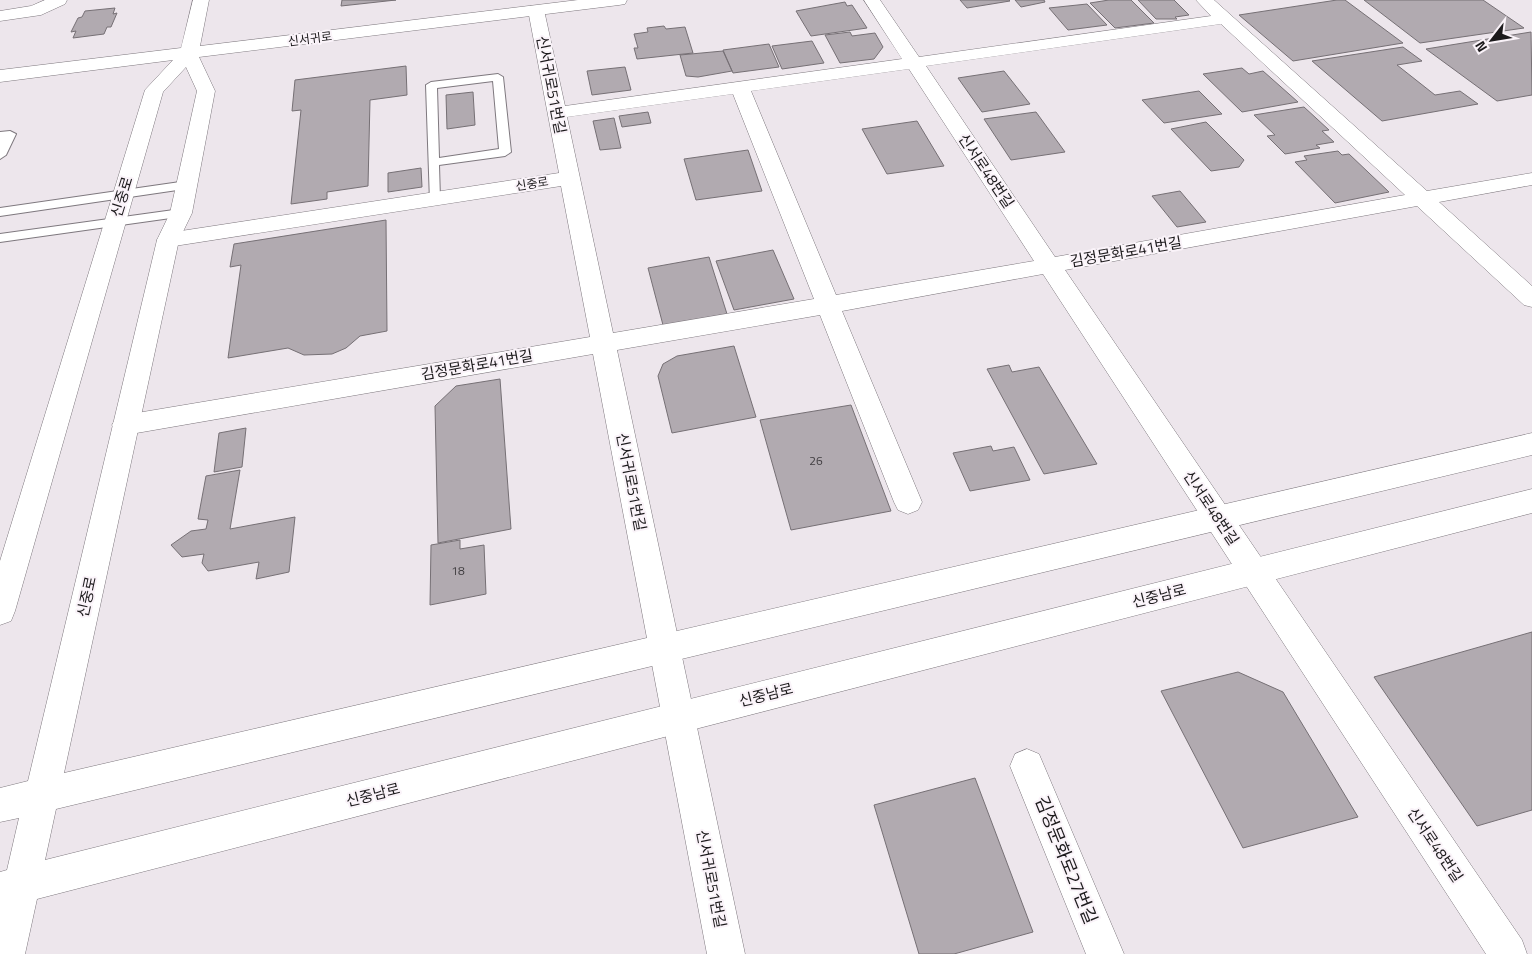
<svg xmlns="http://www.w3.org/2000/svg" width="1532" height="954" viewBox="0 0 1532 954" font-family="'Titillium Web','Noto Sans KR',sans-serif">
	<rect width="100%" height="100%" fill="#ede6ec"/>
	<!-- building -->
	<path fill="#b1aab0" stroke="#767075" d="M 342,0 L 396,0 L 341,6 Z
		M 960,0 L 1009,0 L 1010,1 L 967,8 Z
		M 1015,0 L 1044,0 L 1045,2 L 1021,7 Z
		M 1109,0 L 1131,0 L 1154,23 L 1115,28 L 1090,3 Z
		M 1138,0 L 1174,0 L 1189,15 L 1175,17 L 1177,19 L 1156,19 Z
		M 1337,0 L 1345,0 L 1403,43 L 1293,61 L 1239,15 Z
		M 1364,0 L 1483,0 L 1524,28 L 1420,43 Z
		M 845,2 L 847,6 L 852,5 L 867,28 L 811,36 L 796,11 Z
		M 1087,4 L 1107,25 L 1068,30 L 1049,8 Z
		M 115,8 L 113,14 L 117,13 L 111,27 L 107,27 L 104,34 L 73,38 L 76,31 L 71,32 L 78,18 L 82,17 L 85,11 Z
		M 664,26 L 666,29 L 685,27 L 693,53 L 637,59 L 634,48 L 638,48 L 634,34 L 648,32 L 647,28 Z
		M 850,32 L 852,36 L 875,33 L 883,47 L 874,59 L 840,63 L 825,35 Z
		M 1531,32 L 1532,95 L 1497,101 L 1426,49 Z
		M 812,41 L 824,63 L 782,69 L 772,46 Z
		M 769,44 L 779,67 L 733,73 L 723,50 Z
		M 1403,47 L 1422,61 L 1397,65 L 1435,95 L 1460,91 L 1478,104 L 1382,121 L 1312,61 Z
		M 723,51 L 732,71 L 698,77 L 686,76 L 680,55 Z
		M 406,66 L 407,95 L 370,100 L 368,186 L 327,192 L 327,199 L 291,204 L 301,110 L 292,111 L 295,80 Z
		M 625,67 L 631,90 L 592,95 L 587,71 Z
		M 1242,68 L 1249,74 L 1263,71 L 1298,102 L 1242,112 L 1203,74 Z
		M 1004,71 L 1030,104 L 982,112 L 958,78 Z
		M 1199,91 L 1222,114 L 1164,123 L 1142,100 Z
		M 473,92 L 475,125 L 447,129 L 446,95 Z
		M 1304,107 L 1329,130 L 1322,131 L 1334,142 L 1316,145 L 1320,148 L 1285,154 L 1267,136 L 1275,135 L 1254,115 Z
		M 648,112 L 651,123 L 622,127 L 619,116 Z
		M 1036,112 L 1065,152 L 1011,160 L 984,119 Z
		M 614,118 L 621,148 L 600,150 L 593,121 Z
		M 917,121 L 944,166 L 887,174 L 862,129 Z
		M 1206,122 L 1244,160 L 1239,167 L 1211,171 L 1171,129 Z
		M 748,150 L 762,191 L 696,200 L 684,159 Z
		M 1338,151 L 1342,155 L 1349,154 L 1389,192 L 1335,203 L 1295,162 L 1307,160 L 1304,156 Z
		M 421,168 L 422,187 L 388,192 L 388,173 Z
		M 1180,191 L 1206,222 L 1177,227 L 1152,196 Z
		M 386,220 L 387,331 L 360,336 L 346,348 L 332,354 L 304,355 L 288,348 L 228,358 L 241,265 L 230,267 L 234,244 Z
		M 773,250 L 794,299 L 734,310 L 716,261 Z
		M 709,257 L 727,314 L 663,325 L 648,268 Z
		M 734,346 L 756,417 L 672,433 L 658,376 L 663,364 L 677,356 Z
		M 1009,365 L 1012,372 L 1039,367 L 1097,464 L 1044,474 L 987,369 Z
		M 500,379 L 511,529 L 438,543 L 435,406 L 456,386 Z
		M 851,405 L 891,511 L 791,530 L 760,420 Z
		M 246,428 L 242,467 L 214,472 L 219,433 Z
		M 991,446 L 993,451 L 1014,447 L 1030,480 L 970,491 L 953,453 Z
		M 240,470 L 230,529 L 295,517 L 289,572 L 256,579 L 259,562 L 208,571 L 202,563 L 204,554 L 182,557 L 171,545 L 191,531 L 206,529 L 208,520 L 198,519 L 206,476 Z
		M 460,540 L 460,549 L 484,545 L 486,594 L 430,605 L 431,545 Z
		M 1532,632 L 1532,810 L 1477,826 L 1374,677 Z
		M 1238,672 L 1283,692 L 1358,817 L 1243,848 L 1161,691 Z
		M 975,778 L 1033,932 L 954,954 L 919,954 L 874,805 Z"/>
	<g fill="none" stroke-linecap="round" stroke-linejoin="round">
		<!-- service casing -->
		<g stroke="#7e787e" stroke-width="2">
			<path id="service" d="M 498,74 L 503,77 L 511,152 L 505,156 L 439,165 L 440,199 L 434,203 L 430,202 L 426,85 L 431,82 ZM 493,81 L 499,149 L 439,158 L 437,88 Z
				M 10,131 L 16,134 L 6,155 L 0,159 L 0,132 Z
				M 187,181 L 193,185 L 191,188 L 0,216 L 0,208 Z
				M 181,209 L 187,213 L 185,216 L 0,242 L 0,234 Z"/>
		</g>
		<!-- minor casing -->
		<g stroke="#7e787e" stroke-width="1">
			<path id="minor" d="M 45,0 L 67,0 L 65,4 L 41,15 L 0,21 L 0,11 L 31,6 Z
				M 864,0 L 880,0 L 919,57 L 1211,16 L 1196,0 L 1214,0 L 1427,191 L 1532,173 L 1532,185 L 1439,202 L 1532,286 L 1532,307 L 1524,305 L 1417,206 L 1065,270 L 1522,940 L 1527,954 L 1486,954 L 1043,274 L 842,311 L 922,502 L 918,510 L 908,514 L 898,510 L 894,502 L 820,315 L 617,350 L 745,954 L 707,954 L 593,354 L 125,435 L 116,432 L 112,425 L 116,418 L 125,415 L 590,337 L 561,186 L 168,247 L 160,245 L 157,240 L 160,235 L 168,233 L 559,173 L 528,10 L 530,6 L 542,6 L 544,10 L 565,106 L 902,59 ZM 1221,24 L 1405,195 L 1055,257 L 926,66 ZM 909,69 L 1034,261 L 836,295 L 751,91 ZM 733,94 L 814,299 L 613,333 L 567,117 Z
				M 1027,749 L 1039,754 L 1124,954 L 1086,954 L 1010,766 L 1015,754 Z"/>
		</g>
		<!-- tertiary casing -->
		<g stroke="#7e787e" stroke-width="1">
			<path id="tertiary" d="M 193,0 L 209,0 L 200,46 L 578,0 L 627,0 L 625,4 L 619,5 L 199,57 L 215,91 L 192,213 L 179,240 L 64,773 L 1532,433 L 1532,455 L 56,809 L 45,860 L 1532,489 L 1532,513 L 37,899 L 25,954 L 0,954 L 0,872 L 7,870 L 19,818 L 0,822 L 0,788 L 28,781 L 157,240 L 170,213 L 197,91 L 186,67 L 163,92 L 15,611 L 11,621 L 0,625 L 0,561 L 145,90 L 173,60 L 0,82 L 0,70 L 181,48 Z"/>
		</g>
		<!-- service -->
		<use href="#service" fill="#fff" fill-rule="evenodd"/>
		<!-- minor -->
		<use href="#minor" fill="#fff" fill-rule="evenodd"/>
		<!-- tertiary -->
		<use href="#tertiary" fill="#fff" fill-rule="evenodd"/>
	</g>
	<g text-anchor="middle" stroke-width="4" stroke-linejoin="round" paint-order="stroke">
		<!-- far-street labels -->
		<g font-size="12" fill="#1c1a1c" stroke="#faf3f9">
			<text transform="translate(310 39) rotate(-7)" y="4">신서귀로</text>
			<text transform="translate(532 184) rotate(-9)" y="4">신중로</text>
		</g>
		<!-- number labels -->
		<g font-size="12" fill="#413e41">
			<text x="816" y="465">26</text>
			<text x="458" y="575">18</text>
		</g>
		<!-- street labels -->
		<g font-size="15" fill="#1c1a1c" stroke="#faf3f9">
			<text transform="translate(551 85) rotate(79)" y="5">신서귀로51번길</text>
			<text transform="translate(986 171) rotate(56)" y="5">신서로48번길</text>
			<text transform="translate(122 197) rotate(-73)" y="5">신중로</text>
			<text transform="translate(1126 252) rotate(-10)" y="5">김정문화로41번길</text>
			<text transform="translate(477 365) rotate(-10)" y="5">김정문화로41번길</text>
			<text transform="translate(631 482) rotate(79)" y="5">신서귀로51번길</text>
			<text transform="translate(1211 508) rotate(56)" y="5">신서로48번길</text>
			<text transform="translate(1159 596) rotate(-14)" y="5">신중남로</text>
			<text transform="translate(87 597) rotate(-78)" y="5">신중로</text>
			<text transform="translate(766 695) rotate(-14)" y="5">신중남로</text>
			<text transform="translate(373 795) rotate(-14)" y="5">신중남로</text>
			<text transform="translate(1435 845) rotate(56)" y="5">신서로48번길</text>
			<text transform="translate(711 879) rotate(79)" y="5">신서귀로51번길</text>
		</g>
		<!-- near-street labels -->
		<g font-size="18" fill="#1c1a1c" stroke="#faf3f9">
			<text transform="translate(1066 860) rotate(68)" y="6">김정문화로27번길</text>
		</g>
	</g>
	<!-- north arrow -->
	<g transform="translate(1492 40) rotate(239)" stroke="#faf3f9" stroke-width="4" paint-order="stroke">
	<path d="M0-4L9 19L0 12L-9 19Z" fill="#1c1a1c"/>
	<text y="-8" font-size="14" font-weight="bold" text-anchor="middle" fill="#1c1a1c">N</text>
	</g>
</svg>
